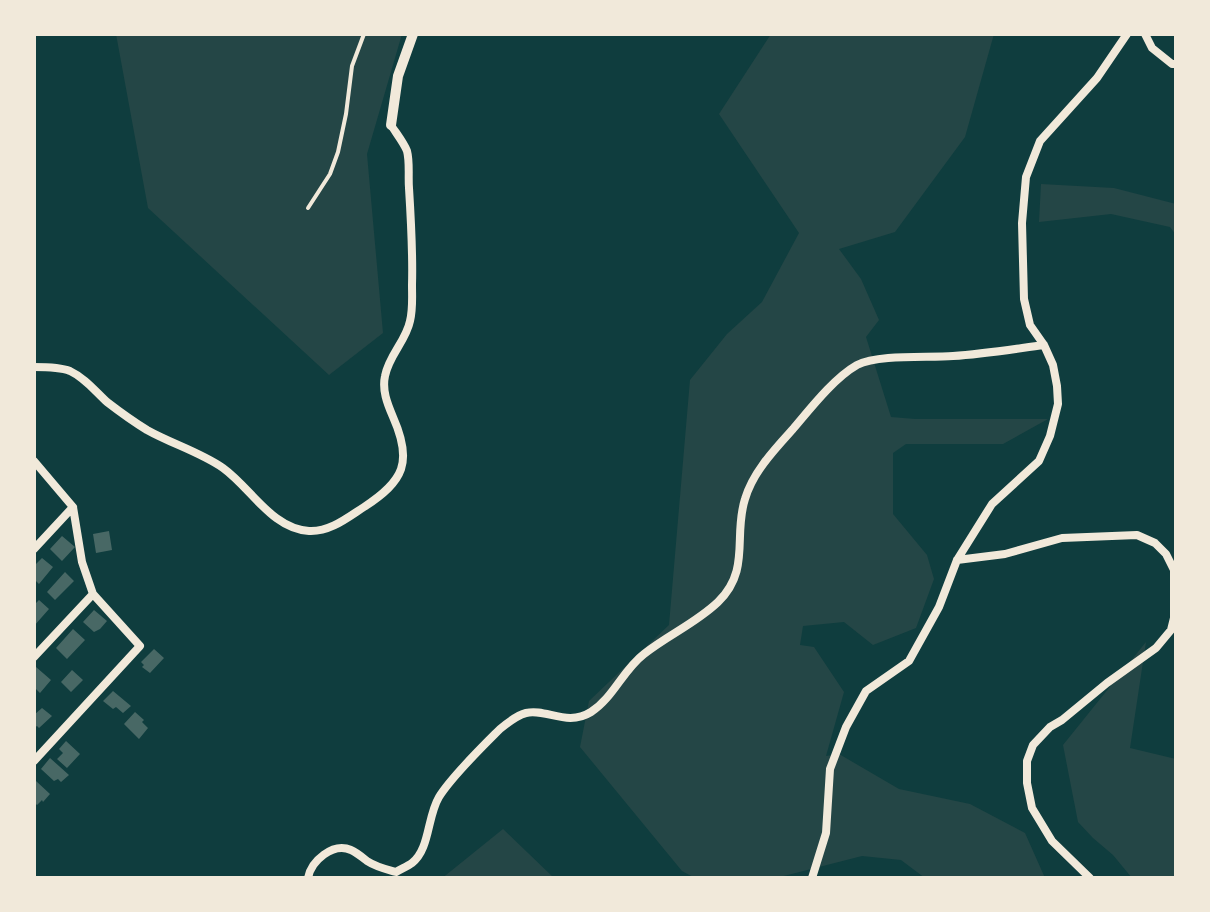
<svg xmlns="http://www.w3.org/2000/svg" width="1210" height="912" viewBox="0 0 1210 912" font-family="Figtree,sans-serif">
	<rect width="100%" height="100%" fill="#0f3d3e"/>
	<!-- green -->
	<path fill="#244646" d="M 116,34 L 402,34 L 367,154 L 383,333 L 329,375 L 148,208 Z
		M 771,34 L 994,34 L 965,137 L 895,232 L 839,249 L 861,279 L 879,320 L 866,337 L 891,417 L 915,419 L 1048,419 L 1003,444 L 906,444 L 893,453 L 893,514 L 927,555 L 934,579 L 916,628 L 873,645 L 844,622 L 803,626 L 800,645 L 814,647 L 844,692 L 826,756 L 839,754 L 899,789 L 970,804 L 1025,833 L 1045,878 L 925,878 L 901,860 L 862,856 L 776,878 L 695,878 L 682,871 L 580,747 L 589,701 L 669,625 L 690,380 L 727,334 L 762,302 L 799,233 L 719,114 Z
		M 1041,184 L 1114,188 L 1176,204 L 1176,235 L 1170,227 L 1111,214 L 1039,222 Z
		M 1146,642 L 1130,748 L 1176,759 L 1176,878 L 1132,878 L 1113,855 L 1093,838 L 1078,822 L 1063,745 Z
		M 503,829 L 554,878 L 442,878 L 446,875 Z"/>
	<!-- building -->
	<path fill="#486865" d="M 109,531 L 112,550 L 96,553 L 93,534 Z
		M 62,536 L 75,547 L 62,561 L 50,549 Z
		M 42,558 L 53,567 L 39,584 L 34,579 L 34,566 Z
		M 65,572 L 74,581 L 55,600 L 47,592 Z
		M 39,600 L 49,609 L 34,626 L 34,605 Z
		M 94,610 L 107,621 L 100,629 L 94,632 L 83,622 Z
		M 73,629 L 85,640 L 67,659 L 56,648 Z
		M 154,649 L 164,658 L 150,673 L 142,667 L 144,665 L 141,662 Z
		M 36,667 L 51,680 L 40,693 L 34,687 L 34,669 Z
		M 72,670 L 83,680 L 71,692 L 61,682 Z
		M 113,691 L 131,706 L 123,713 L 116,707 L 113,709 L 103,701 Z
		M 42,708 L 52,716 L 39,728 L 37,726 L 34,728 L 34,715 Z
		M 135,712 L 144,720 L 142,722 L 148,728 L 139,739 L 124,724 Z
		M 66,741 L 80,754 L 67,768 L 57,759 L 63,753 L 59,749 Z
		M 50,758 L 69,775 L 61,782 L 58,779 L 54,781 L 41,769 Z
		M 36,781 L 50,794 L 43,802 L 42,800 L 37,805 L 34,802 L 34,783 Z"/>
	<g fill="none" stroke-linecap="round" stroke-linejoin="round">
		<!-- service -->
		<path stroke="#f1e9da" stroke-width="4" d="M 308,208 L 330,174 L 338,152 L 346,114 L 352,66 L 364,34"/>
		<!-- minor -->
		<path stroke="#f1e9da" stroke-width="8" d="M 1145,34 L 1152,48 L 1172,64 L 1176,64
			M 34,367 C 45,367 60,367 70,371 C 85,378 96,392 107,402 C 120,412 134,422 147,430 C 172,444 200,452 223,468 C 251,488 272,529 309,531 C 330,532 347,518 364,507 C 404,481 413,462 393,417 C 387,403 382,390 385,376 C 389,355 406,341 410,321 C 413,309 412,297 412,285 C 413,252 411,220 409,188 C 408,177 410,162 407,151 C 404,143 396,133 391,125
			M 34,461 L 73,507 L 82,562 L 93,594 L 140,646 L 34,761
			M 34,549 L 73,507
			M 957,560 L 1005,554 L 1062,538 L 1137,535 L 1155,543 L 1166,554 L 1174,570 L 1174,618 L 1171,630 L 1156,648 L 1107,683 L 1062,720 L 1050,727 L 1033,745 L 1027,761 L 1027,783 L 1032,808 L 1052,841 L 1090,878
			M 34,657 L 93,594
			M 308,878 C 311,861 333,842 351,850 C 356,852 362,857 367,861 C 376,867 385,869 396,872 C 401,869 408,866 412,863 C 430,849 427,817 439,797 C 452,776 482,747 500,729 C 506,724 518,715 526,713 C 546,708 567,727 591,712 C 613,698 623,670 644,654 C 668,635 696,623 718,602 C 751,570 733,536 745,499 C 753,472 774,450 793,429 C 810,409 834,378 857,365 C 879,354 927,358 953,356 C 984,354 1014,349 1044,345
			M 812,878 L 826,833 L 830,769 L 846,727 L 866,691 L 909,661 L 939,607 L 957,560 L 992,504 L 1039,461 L 1050,436 L 1058,404 L 1057,386 L 1053,365 L 1044,345 L 1030,325 L 1024,299 L 1022,223 L 1026,177 L 1040,141 L 1097,78 L 1127,34"/>
		<!-- tertiary -->
		<path stroke="#f1e9da" stroke-width="10" d="M 391,125 L 398,76 L 413,34"/>
	</g>
	<!-- border -->
	<rect width="1210" height="912" fill="none" stroke="#f1e9da" stroke-width="72"/>
</svg>
